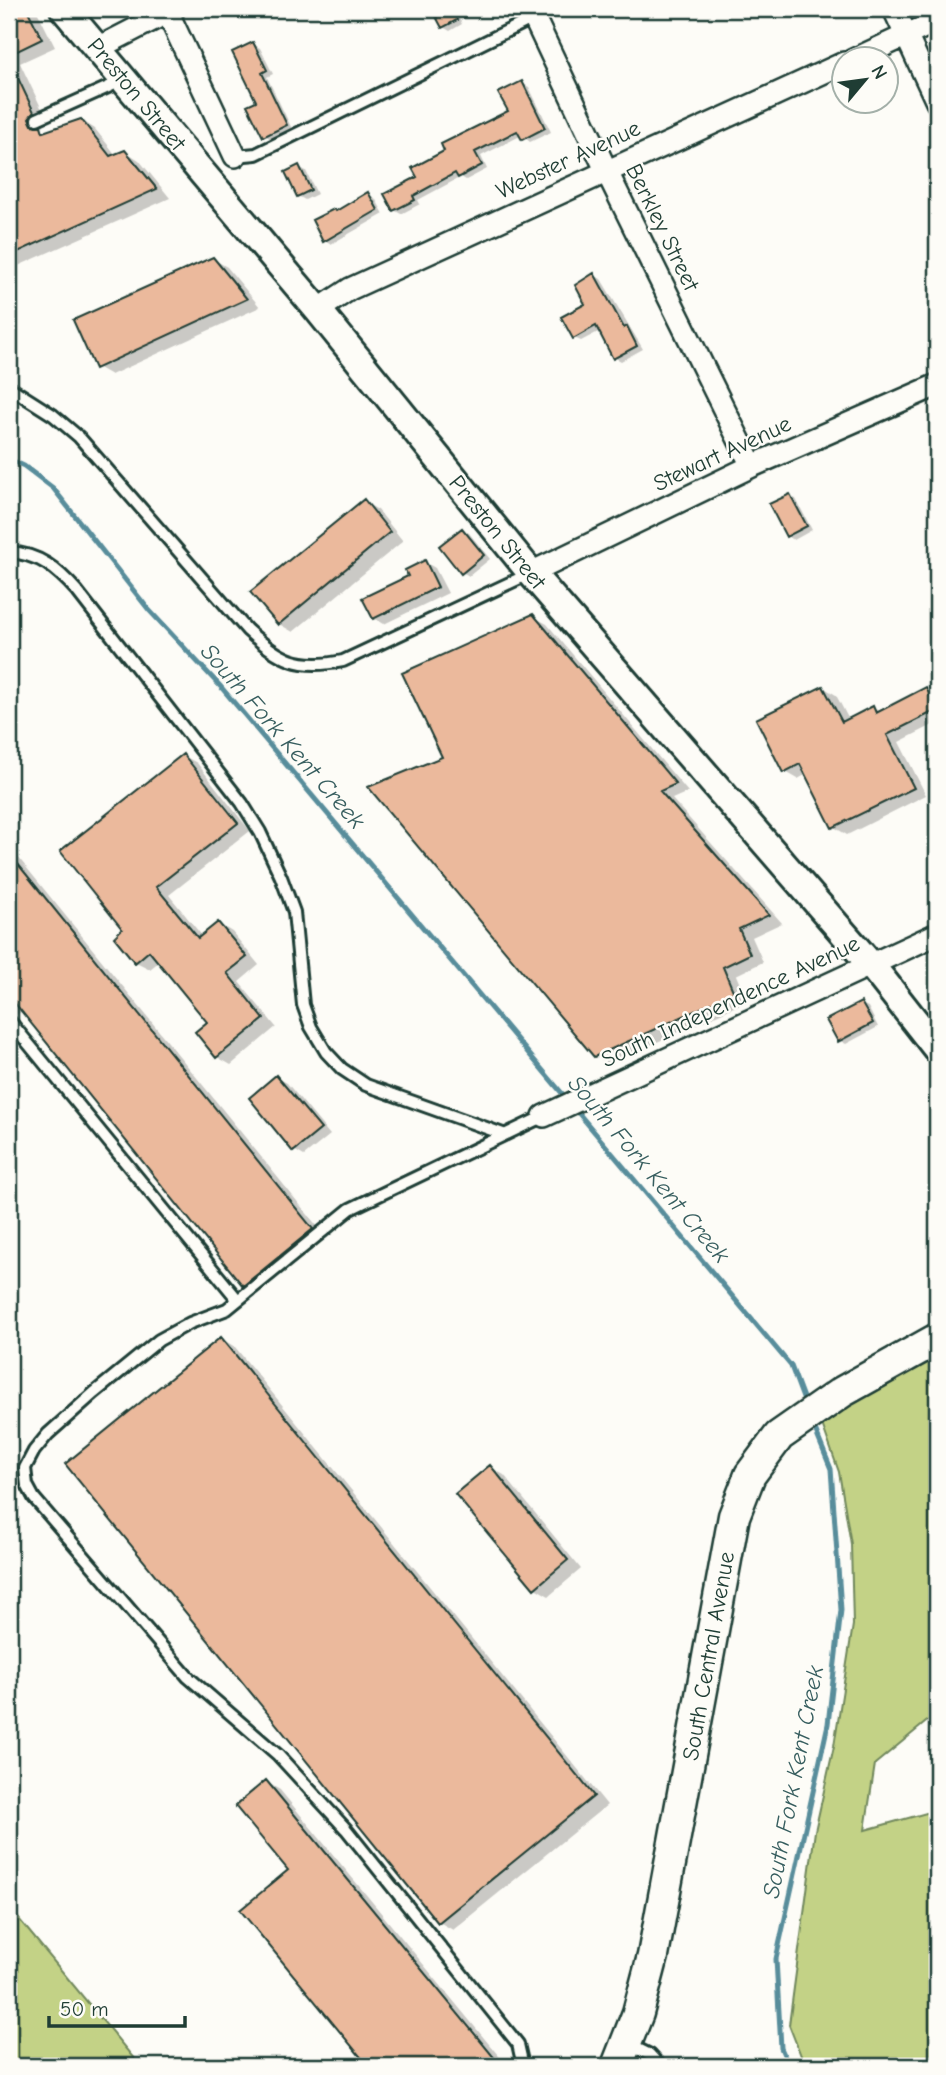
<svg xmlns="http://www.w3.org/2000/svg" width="946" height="2075" viewBox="0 0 946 2075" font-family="'Comic Neue',sans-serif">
	<rect width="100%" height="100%" fill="#fdfcf7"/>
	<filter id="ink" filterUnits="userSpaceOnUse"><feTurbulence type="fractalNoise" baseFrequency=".0143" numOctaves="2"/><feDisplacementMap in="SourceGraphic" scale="14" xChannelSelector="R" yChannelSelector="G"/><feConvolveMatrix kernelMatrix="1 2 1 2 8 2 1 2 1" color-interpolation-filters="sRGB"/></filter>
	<g filter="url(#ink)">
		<!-- green -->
		<path fill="#c3d286" stroke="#71885d" stroke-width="2" d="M 937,1358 L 937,1628 L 931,1641 L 937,1663 L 937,1713 L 875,1764 L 865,1830 L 937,1810 L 937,2066 L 805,2066 L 789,2025 L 815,1831 L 834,1746 L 853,1625 L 851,1544 L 839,1472 L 822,1424 L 860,1398 Z
			M 9,1907 L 140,2066 L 9,2066 Z"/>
		<!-- shadow -->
		<path fill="#0003" d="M 9,9 L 36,9 L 55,47 L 20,63 L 47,120 L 43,126 L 43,130 L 48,132 L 81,120 L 95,129 L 116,155 L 125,151 L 139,160 L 170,198 L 9,270 Z
			M 434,9 L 454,9 L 462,24 L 450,31 L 443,27 Z
			M 253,44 L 260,48 L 273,74 L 267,77 L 292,129 L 271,139 L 265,135 Z
			M 522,83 L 529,87 L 551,132 L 530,142 L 522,135 L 481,156 L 487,169 L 466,180 L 461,177 L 418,200 L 420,204 L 401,214 L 394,210 L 419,178 L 510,112 Z
			M 299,167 L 306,171 L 317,194 L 305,200 L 298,196 Z
			M 368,194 L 375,198 L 384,214 L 331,244 L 325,240 L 337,212 Z
			M 213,259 L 227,267 L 260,307 L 111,375 L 97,367 Z
			M 594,275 L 601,279 L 643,349 L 621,361 L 614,357 L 600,331 L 581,341 L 574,338 L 587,304 Z
			M 790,496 L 796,499 L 812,530 L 794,540 L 787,536 Z
			M 364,502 L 378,510 L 403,541 L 293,632 L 279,624 Z
			M 462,530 L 469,533 L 490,559 L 469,576 L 462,572 Z
			M 425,562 L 435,568 L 448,593 L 384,624 L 374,618 Z
			M 532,616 L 547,624 L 688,792 L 672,799 L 782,923 L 752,937 L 763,962 L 736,975 L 747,1001 L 609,1064 L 595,1056 Z
			M 823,687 L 836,695 L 849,720 L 873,708 L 880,712 L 926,689 L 937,696 L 937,723 L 899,742 L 926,795 L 847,835 L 834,827 L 807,774 L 798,779 L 784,771 Z
			M 184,756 L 197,763 L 250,831 L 169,895 L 203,937 L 219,924 L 232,932 L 259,965 L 239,982 L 276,1027 L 231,1065 L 217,1057 L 210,1022 L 160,961 L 150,969 L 136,962 L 125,930 Z
			M 9,846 L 326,1237 L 259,1292 L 245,1284 L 23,1010 L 9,1021 Z
			M 861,1004 L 868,1007 L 878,1027 L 846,1044 L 839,1040 Z
			M 276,1077 L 287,1083 L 330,1135 L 304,1156 L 294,1150 Z
			M 222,1339 L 235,1347 L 607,1805 L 453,1930 L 439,1922 Z
			M 490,1467 L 504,1475 L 581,1569 L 549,1596 L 535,1588 Z
			M 266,1782 L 280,1790 L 507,2066 L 370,2066 L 242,1910 L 291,1870 Z"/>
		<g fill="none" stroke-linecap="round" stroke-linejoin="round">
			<!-- stream -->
			<path stroke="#588d9b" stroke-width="5" d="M 9,459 L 24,466 L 53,488 L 149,610 L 221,687 L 566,1098
				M 575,1109 L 791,1366 L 806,1406
				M 789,2066 L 781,2048 L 776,1959 L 828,1724 L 841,1610 L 831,1469 L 813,1425"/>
		</g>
		<!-- building -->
		<path fill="#ebb99c" stroke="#1f3d34" stroke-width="2" d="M 9,9 L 27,9 L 42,39 L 9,55 Z
			M 432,9 L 451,9 L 457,20 L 442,28 Z
			M 253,42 L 267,70 L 262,73 L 287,125 L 263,137 L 247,105 L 256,101 L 232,52 Z
			M 9,59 L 34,112 L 29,118 L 32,125 L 41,126 L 43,132 L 81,119 L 110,156 L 125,150 L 157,189 L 9,256 Z
			M 522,81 L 545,128 L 522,140 L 517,131 L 475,152 L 482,165 L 458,178 L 455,173 L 413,196 L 415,200 L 393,211 L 384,194 L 417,177 L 412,168 L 444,151 L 441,144 L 508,111 L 498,93 Z
			M 299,165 L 311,190 L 297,197 L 285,172 Z
			M 368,192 L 378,210 L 323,242 L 312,220 L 334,209 L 336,211 Z
			M 213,257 L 247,299 L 95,369 L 73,320 Z
			M 594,273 L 624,328 L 627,326 L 637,346 L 613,359 L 596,326 L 573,339 L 561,317 L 585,304 L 575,285 Z
			M 790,494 L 807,526 L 786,537 L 769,504 Z
			M 364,499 L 390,532 L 278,625 L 250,592 Z
			M 462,528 L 484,555 L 461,574 L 439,546 Z
			M 425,560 L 438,587 L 373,619 L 362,598 L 408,576 L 405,570 Z
			M 533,614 L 676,784 L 660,791 L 769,915 L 739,929 L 750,954 L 723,967 L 734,993 L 594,1057 L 368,787 L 442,757 L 402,673 Z
			M 823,686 L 842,722 L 873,706 L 876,713 L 926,687 L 937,710 L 887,735 L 914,788 L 832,828 L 800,764 L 783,773 L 756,719 Z
			M 183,754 L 238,823 L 156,887 L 198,938 L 218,922 L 247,957 L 227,973 L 264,1019 L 216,1058 L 195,1032 L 207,1022 L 149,951 L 135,963 L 114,937 L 122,929 L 60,851 Z
			M 9,853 L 313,1229 L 243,1286 L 9,996 Z
			M 861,1002 L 873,1023 L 838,1042 L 826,1020 Z
			M 276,1075 L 321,1129 L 293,1152 L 249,1098 Z
			M 221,1337 L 594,1796 L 438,1923 L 65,1464 Z
			M 490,1465 L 568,1560 L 534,1589 L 455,1494 Z
			M 266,1780 L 501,2066 L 368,2066 L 240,1910 L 288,1870 L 235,1806 Z"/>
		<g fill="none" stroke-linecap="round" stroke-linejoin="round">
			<!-- service casing -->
			<g stroke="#1f3d34" stroke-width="16">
				<path id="service" d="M 37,119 L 124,80
					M 235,156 L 256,154 L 552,9
					M 9,387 L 53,415 L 79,437 L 247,630 C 280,660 298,670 343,661 L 531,573
					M 9,552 C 40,554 57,569 77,591 L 242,803 L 260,832 L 281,877 L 294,912 L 303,1005 L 311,1027 L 326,1052 L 342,1069 L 366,1085 L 503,1134
					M 9,1020 L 238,1300
					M 628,2044 L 650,2055 L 660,2066
					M 523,2066 L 518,2044 L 346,1829 L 278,1755 L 188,1677 L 34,1498 L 27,1485 L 25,1468 L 34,1451 L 48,1434 L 94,1393 L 159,1340 L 190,1323 L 227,1309 L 350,1209 L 544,1116"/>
			</g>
			<!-- minor casing -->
			<g stroke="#1f3d34" stroke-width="26">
				<path id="minor" d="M 166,9 L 235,156
					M 530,9 L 606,170 L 752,466
					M 894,9 L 937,102
					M 98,48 L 174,9
					M 853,60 L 937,21
					M 318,310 L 350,289 L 844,63
					M 531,573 L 752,466 L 937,385
					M 544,1116 L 937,934"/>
			</g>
			<!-- tertiary casing -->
			<g stroke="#1f3d34" stroke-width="32">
				<path id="tertiary" d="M 64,9 L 318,310 L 531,573 L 871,965 L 937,1049"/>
			</g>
			<!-- secondary casing -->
			<g stroke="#1f3d34" stroke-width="35">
				<path id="secondary" d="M 617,2066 L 638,2013 L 653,1956 L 734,1516 L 750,1475 L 779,1436 L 842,1392 L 937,1339"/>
			</g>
			<!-- service -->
			<use href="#service" stroke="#fdfcf7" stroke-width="10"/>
			<!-- minor -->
			<use href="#minor" stroke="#fdfcf7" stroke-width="21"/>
			<!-- tertiary -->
			<use href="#tertiary" stroke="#fdfcf7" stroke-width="26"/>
			<!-- secondary -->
			<use href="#secondary" stroke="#fdfcf7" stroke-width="30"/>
		</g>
	</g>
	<g text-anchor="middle" stroke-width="5" stroke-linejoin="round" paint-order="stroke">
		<!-- street labels -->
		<g font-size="23" fill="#1f3d34" stroke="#fdfcf7">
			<text transform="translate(137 94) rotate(50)" y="8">Preston Street</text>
			<text transform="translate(568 159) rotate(-25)" y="8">Webster Avenue</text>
			<text transform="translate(663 227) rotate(64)" y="8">Berkley Street</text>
			<text transform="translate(722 453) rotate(-25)" y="8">Stewart Avenue</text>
			<text transform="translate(498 532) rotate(51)" y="8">Preston Street</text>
			<text transform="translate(730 1001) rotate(-25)" y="8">South Independence Avenue</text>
			<text transform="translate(708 1656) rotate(-80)" y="8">South Central Avenue</text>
		</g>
		<!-- water labels -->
		<g font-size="24" font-style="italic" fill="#375e5f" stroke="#fdfcf7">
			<text transform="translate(283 736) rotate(49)" y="8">South Fork Kent Creek</text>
			<text transform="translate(649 1169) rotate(50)" y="8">South Fork Kent Creek</text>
			<text transform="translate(793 1782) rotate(-79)" y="8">South Fork Kent Creek</text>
		</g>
	</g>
	<!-- margin -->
	<rect width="946" height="2075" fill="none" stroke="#fdfcf7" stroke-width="35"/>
	<rect x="18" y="18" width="911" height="2040" fill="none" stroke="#1f3d34" stroke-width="2.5" filter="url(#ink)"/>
	<!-- north arrow -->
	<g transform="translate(865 80) rotate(61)"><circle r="33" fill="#fdfcf7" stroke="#a4b0a9" stroke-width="2"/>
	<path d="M0-5L12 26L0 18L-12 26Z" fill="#1f3d34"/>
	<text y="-10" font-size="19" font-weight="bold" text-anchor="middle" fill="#1f3d34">N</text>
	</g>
	<!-- scale -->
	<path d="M49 2016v10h136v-10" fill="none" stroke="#1f3d34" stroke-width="3.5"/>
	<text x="60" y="2016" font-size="21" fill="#1f3d34" stroke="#fdfcf7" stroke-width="5" paint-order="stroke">50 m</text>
</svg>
